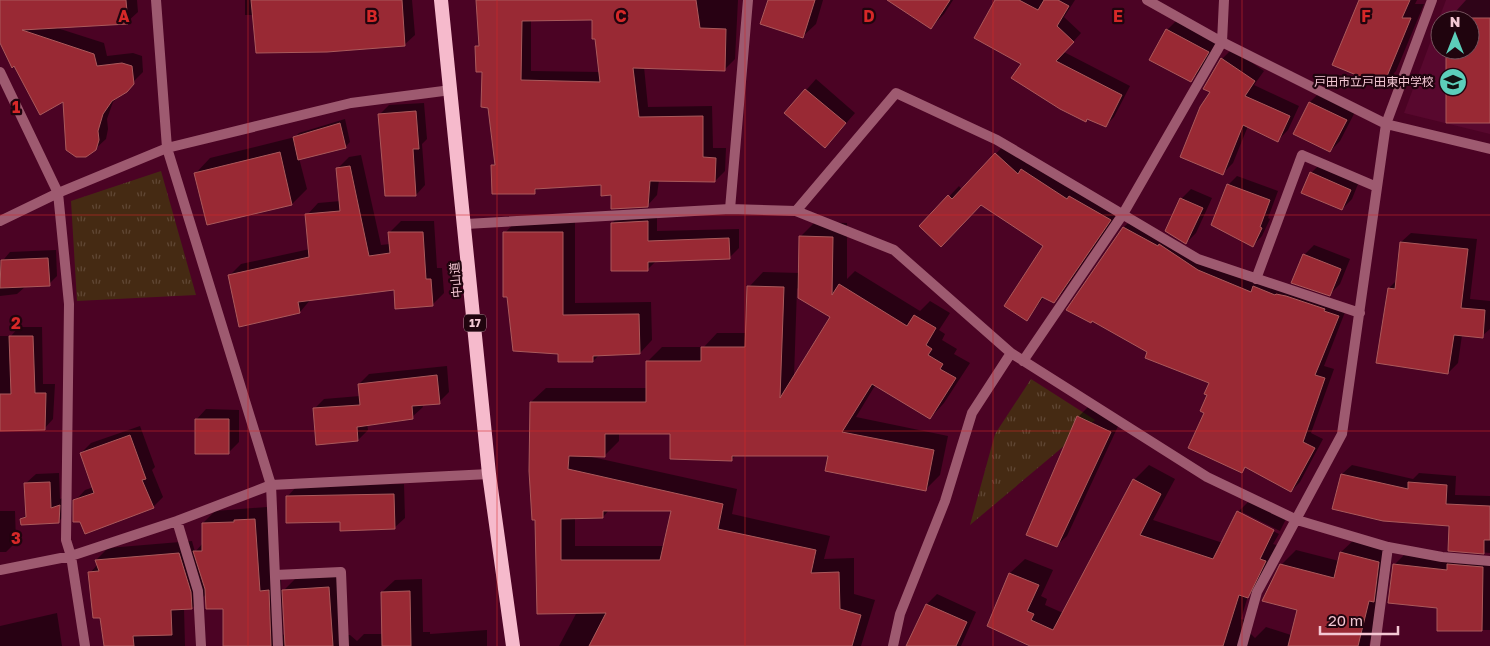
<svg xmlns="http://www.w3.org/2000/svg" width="1490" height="646" viewBox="0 0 1490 646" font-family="'Golos Text','Noto Sans JP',sans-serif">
	<defs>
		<pattern id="park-tufts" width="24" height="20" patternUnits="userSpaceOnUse" patternTransform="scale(1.25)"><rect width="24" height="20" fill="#452a13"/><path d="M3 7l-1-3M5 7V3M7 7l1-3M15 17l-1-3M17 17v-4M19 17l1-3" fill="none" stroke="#604734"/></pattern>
	</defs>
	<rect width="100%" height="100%" fill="#4b0324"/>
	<!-- built -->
	<path fill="#58082e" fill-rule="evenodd" d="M 1446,0 L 1490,0 L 1490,134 L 1404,113 ZM 1440,20 L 1470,20 L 1470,50 L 1440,50 Z"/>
	<!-- park -->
	<path fill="url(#park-tufts)" d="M 161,171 L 196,295 L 77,301 L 71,201 Z
		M 1031,379 L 1095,420 L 970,525 L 995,434 Z"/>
	<!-- shadow -->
	<path fill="#0007" fill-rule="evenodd" d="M 0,0 L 137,0 L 138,12 L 127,22 L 54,27 L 104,43 L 107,56 L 133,53 L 142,56 L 143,72 L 113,102 L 107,119 L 108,129 L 106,139 L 95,149 L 64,100 L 0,40 Z
		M 245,0 L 412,0 L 415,35 L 404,45 L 254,15 L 245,15 Z
		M 478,0 L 738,0 L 735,59 L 725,69 L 644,67 L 648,107 L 712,106 L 713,148 L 726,148 L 725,171 L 715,181 L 659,180 L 657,195 L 647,206 L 602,184 L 539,188 L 534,192 L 492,166 L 496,162 L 483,71 L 477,47 L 480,44 ZM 593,18 L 600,72 L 531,71 L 531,20 Z
		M 769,0 L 823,0 L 816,24 L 802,37 Z
		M 889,0 L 953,0 L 944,14 L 931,27 Z
		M 997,0 L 1075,0 L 1064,17 L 1081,33 L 1064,52 L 1130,86 L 1114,117 L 1105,126 L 1023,63 Z
		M 1360,0 L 1417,0 L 1415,4 L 1424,4 L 1396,71 L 1383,85 Z
		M 1466,0 L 1490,0 L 1490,122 L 1447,50 L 1470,50 L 1470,20 L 1448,20 Z
		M 1178,19 L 1218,41 L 1201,70 L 1191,81 L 1151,59 L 1167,30 Z
		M 1232,49 L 1264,71 L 1254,85 L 1299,106 L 1288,130 L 1278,140 L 1248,126 L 1233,163 L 1223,173 L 1212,92 L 1222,59 Z
		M 816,79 L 855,113 L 835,136 L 786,113 Z
		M 1320,92 L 1356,110 L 1340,141 L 1330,151 L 1295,133 L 1310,102 Z
		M 424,103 L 427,139 L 422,144 L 425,185 L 416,195 L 380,114 L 389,105 Z
		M 345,119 L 350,142 L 345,147 L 299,158 L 307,189 L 292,204 L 208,224 L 196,173 L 210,158 L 295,137 L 299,133 Z
		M 1005,144 L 1027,164 L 1032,160 L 1120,210 L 1063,292 L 1054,302 L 1044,297 L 1027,319 L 1045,246 L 981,203 L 921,226 L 959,186 L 962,190 Z
		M 361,155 L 381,245 L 390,244 L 389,233 L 401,221 L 434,221 L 437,268 L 442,268 L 444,293 L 432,305 L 395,289 L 311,299 L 300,312 L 229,276 L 241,264 L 310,249 L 307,215 L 318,203 L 341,201 L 338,168 L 349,157 Z
		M 1321,163 L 1360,179 L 1352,199 L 1342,209 L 1311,173 Z
		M 1237,176 L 1278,191 L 1268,218 L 1270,219 L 1262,236 L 1253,245 L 1228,185 Z
		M 1191,189 L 1212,198 L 1196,233 L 1186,243 L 1181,199 Z
		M 657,211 L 657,231 L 739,229 L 739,248 L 729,258 L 656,261 L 647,270 L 612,223 L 622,213 Z
		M 1133,218 L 1167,238 L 1169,236 L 1207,261 L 1347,307 L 1324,366 L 1334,369 L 1311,433 L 1323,439 L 1300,482 L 1291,491 L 1246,467 L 1242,471 L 1206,412 L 1211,382 L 1149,352 L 1124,227 Z
		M 517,220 L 575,220 L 575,303 L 651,302 L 652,340 L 640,353 L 599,355 L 593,361 L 560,353 L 505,233 Z
		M 815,222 L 847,223 L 847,279 L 855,271 L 920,311 L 930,301 L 950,313 L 939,330 L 945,334 L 942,340 L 957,349 L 954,354 L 970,363 L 944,403 L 930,418 L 876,384 L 856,417 L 948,436 L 940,475 L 925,490 L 830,455 L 736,455 L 731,460 L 671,433 L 619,433 L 619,441 L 604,456 L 592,457 L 737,489 L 732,514 L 830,536 L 824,559 L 854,558 L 854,594 L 875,600 L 861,646 L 559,646 L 577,612 L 538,613 L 531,402 L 546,388 L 648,388 L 648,361 L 662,347 L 704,347 L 717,333 L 747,333 L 749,287 L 763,272 L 800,273 L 800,237 ZM 797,288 L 832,317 L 794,377 ZM 609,510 L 673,510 L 665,546 L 575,546 L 575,518 L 603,517 Z
		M 1411,233 L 1477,239 L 1470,299 L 1490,301 L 1490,329 L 1482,336 L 1462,335 L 1458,363 L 1448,373 L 1389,288 L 1397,280 L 1401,242 Z
		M 1314,245 L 1350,259 L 1340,284 L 1330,294 L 1304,255 Z
		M 56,250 L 57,276 L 49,284 L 26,286 L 17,294 L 0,296 L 0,264 L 10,252 Z
		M 19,327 L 42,327 L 43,384 L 55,384 L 53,419 L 44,429 L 0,430 L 0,336 L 11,336 Z
		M 447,366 L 449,392 L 439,402 L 422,404 L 423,407 L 412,417 L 367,424 L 368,430 L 358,440 L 314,409 L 324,399 L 360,396 L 359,384 L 369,374 Z
		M 1088,407 L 1120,422 L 1067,536 L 1056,546 L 1078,417 Z
		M 206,409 L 239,410 L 239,442 L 229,452 L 196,420 Z
		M 140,426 L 155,467 L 152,470 L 163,497 L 153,507 L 75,501 L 85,490 L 94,487 L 81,453 L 91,443 Z
		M 1149,465 L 1175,479 L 1153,520 L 1223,543 L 1238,512 L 1253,497 L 1288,515 L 1280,531 L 1242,512 L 1242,515 L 1279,534 L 1273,544 L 1280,546 L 1263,582 L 1248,596 L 1241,619 L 1251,622 L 1249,632 L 1255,638 L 1266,627 L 1291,635 L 1299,609 L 1281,565 L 1296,550 L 1339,561 L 1341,552 L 1356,538 L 1393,547 L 1388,586 L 1382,592 L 1369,646 L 1033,646 L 1010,573 L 1025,559 L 1053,570 L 1041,596 L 1047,599 L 1045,605 L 1063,613 L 1134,480 Z
		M 1352,465 L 1413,479 L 1419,473 L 1456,476 L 1455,495 L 1490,496 L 1490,553 L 1449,549 L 1450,525 L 1342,474 Z
		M 59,473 L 60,499 L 69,496 L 69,511 L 59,521 L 21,520 L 27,514 L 25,484 L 36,474 Z
		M 404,484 L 405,518 L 394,528 L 341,521 L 287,497 L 297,486 Z
		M 267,507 L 272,579 L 281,579 L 283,634 L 286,638 L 284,590 L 296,578 L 341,575 L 345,635 L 350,635 L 357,641 L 364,634 L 383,634 L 382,592 L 395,580 L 422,579 L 423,632 L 430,632 L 430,634 L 487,630 L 487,646 L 225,646 L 224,608 L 206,594 L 192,608 L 184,608 L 185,646 L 105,646 L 101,616 L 90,573 L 98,564 L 96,560 L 108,548 L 192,541 L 195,552 L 203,543 L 203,523 L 215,511 Z
		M 0,511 L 15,511 L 16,542 L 6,552 L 0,552 Z
		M 1404,555 L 1453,560 L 1490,558 L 1490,630 L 1438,630 L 1438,607 L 1394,565 Z
		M 937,594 L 976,612 L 961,646 L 920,646 L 910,641 L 927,604 Z
		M 57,613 L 62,646 L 0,646 L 0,626 Z"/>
	<!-- building -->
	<path fill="#992934" stroke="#aa595b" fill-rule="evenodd" d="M 0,0 L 126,0 L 128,24 L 22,30 L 94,54 L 97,66 L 122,63 L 132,66 L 134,84 L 127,92 L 112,101 L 103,114 L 98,131 L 99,140 L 96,150 L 86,157 L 76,157 L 66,150 L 63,102 L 40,115 L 14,66 L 12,68 L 0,43 Z
		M 251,0 L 402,0 L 405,46 L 327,52 L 256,53 Z
		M 476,0 L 696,0 L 700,28 L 726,29 L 725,71 L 633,68 L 639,117 L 703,116 L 703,157 L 716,158 L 715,182 L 650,181 L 648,207 L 611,209 L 611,195 L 601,196 L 601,185 L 535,189 L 535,194 L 492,194 L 491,165 L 495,165 L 488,108 L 481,107 L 482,72 L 476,72 L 475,46 L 479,46 ZM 592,20 L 592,39 L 595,39 L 600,82 L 521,80 L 522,21 Z
		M 768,0 L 815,0 L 803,38 L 760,24 Z
		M 887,0 L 950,0 L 931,29 Z
		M 995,0 L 1019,0 L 1038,10 L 1044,0 L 1058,0 L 1069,6 L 1057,26 L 1074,42 L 1056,61 L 1122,95 L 1106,127 L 1087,119 L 1086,122 L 1060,109 L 1011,78 L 1021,64 L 974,38 Z
		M 1359,0 L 1410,0 L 1402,18 L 1411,18 L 1383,86 L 1332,65 Z
		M 1446,18 L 1490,18 L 1490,123 L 1446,123 L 1446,50 L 1470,50 L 1470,20 L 1446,20 Z
		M 1166,29 L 1209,52 L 1191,82 L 1149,60 Z
		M 1221,58 L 1255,81 L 1245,96 L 1290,116 L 1278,142 L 1243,125 L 1223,175 L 1180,157 L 1200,107 L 1210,92 L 1203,89 Z
		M 805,89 L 846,123 L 825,148 L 784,113 Z
		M 1309,102 L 1347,120 L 1330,152 L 1293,134 Z
		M 416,111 L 419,149 L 413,149 L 416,196 L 385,196 L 378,114 Z
		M 340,123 L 346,148 L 298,160 L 293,137 Z
		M 280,152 L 292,205 L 207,225 L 194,173 Z
		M 995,153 L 1018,174 L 1021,169 L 1067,199 L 1069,196 L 1111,220 L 1054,303 L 1042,297 L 1027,321 L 1004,306 L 1043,246 L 981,205 L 941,247 L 919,226 L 948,195 L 952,199 Z
		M 350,166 L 369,256 L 390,253 L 388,232 L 423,232 L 426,279 L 431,279 L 433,306 L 395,309 L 394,290 L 298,302 L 300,313 L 239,327 L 228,275 L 309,257 L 305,214 L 340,211 L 336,168 Z
		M 1310,172 L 1351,190 L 1342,210 L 1301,193 Z
		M 1227,184 L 1270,200 L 1260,227 L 1262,228 L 1253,247 L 1211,225 Z
		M 1180,198 L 1203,208 L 1186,244 L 1165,231 Z
		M 648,221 L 648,241 L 729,238 L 730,259 L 648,262 L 648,271 L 611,271 L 611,223 Z
		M 1123,227 L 1158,246 L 1159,244 L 1198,270 L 1251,292 L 1253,286 L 1275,295 L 1276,294 L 1286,296 L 1325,309 L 1324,311 L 1339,316 L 1315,375 L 1325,378 L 1303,442 L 1315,448 L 1291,492 L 1245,467 L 1242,473 L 1188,448 L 1204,413 L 1200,411 L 1207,395 L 1204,394 L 1209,383 L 1145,358 L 1147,352 L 1092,321 L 1091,323 L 1066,310 Z
		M 503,232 L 563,232 L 563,315 L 639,314 L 640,354 L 593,356 L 593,362 L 558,362 L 558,354 L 513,351 L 507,297 L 503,297 Z
		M 799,236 L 833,237 L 832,295 L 839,284 L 907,326 L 914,315 L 936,328 L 926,345 L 932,349 L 928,355 L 943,364 L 940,369 L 956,378 L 930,419 L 872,384 L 842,432 L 934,450 L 926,491 L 825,471 L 828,456 L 732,456 L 732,461 L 670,459 L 670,434 L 605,434 L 605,457 L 569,456 L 568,469 L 723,504 L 718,529 L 816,550 L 811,573 L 839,572 L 840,609 L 861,615 L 852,646 L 589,646 L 606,613 L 537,614 L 535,520 L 532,520 L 529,471 L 530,402 L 646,402 L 646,361 L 701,361 L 701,347 L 745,347 L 747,286 L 784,287 L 780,398 L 830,317 L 798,298 ZM 603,511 L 671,511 L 660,560 L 561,560 L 561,519 L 603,518 Z
		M 1400,242 L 1468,249 L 1461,308 L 1485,310 L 1483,338 L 1454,335 L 1448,374 L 1376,363 L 1388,288 L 1395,289 Z
		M 1303,254 L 1341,269 L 1330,296 L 1291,283 Z
		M 48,258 L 50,286 L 0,288 L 1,260 Z
		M 9,336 L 33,336 L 35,393 L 46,393 L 45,430 L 0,431 L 0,394 L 11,394 Z
		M 437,375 L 440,404 L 412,406 L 413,419 L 357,427 L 358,441 L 316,445 L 313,408 L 360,405 L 358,384 Z
		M 1077,416 L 1111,432 L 1057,547 L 1026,535 Z
		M 195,419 L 229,419 L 229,454 L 195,454 Z
		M 130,435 L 146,479 L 142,480 L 154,508 L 85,534 L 80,522 L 73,522 L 73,500 L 94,493 L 80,453 Z
		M 1341,474 L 1408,489 L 1408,482 L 1447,485 L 1446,504 L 1490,506 L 1490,540 L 1484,540 L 1484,554 L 1448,551 L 1449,526 L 1383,521 L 1332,509 Z
		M 1133,479 L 1161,494 L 1140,535 L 1213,559 L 1237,511 L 1274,530 L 1260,559 L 1266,561 L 1248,598 L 1239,595 L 1223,646 L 1030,646 L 987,626 L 1009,573 L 1039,585 L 1027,611 L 1034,614 L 1031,620 L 1053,630 Z
		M 50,482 L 51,508 L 60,505 L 59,523 L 21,525 L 20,519 L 26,517 L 24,483 Z
		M 394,494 L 395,529 L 340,531 L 340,522 L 286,523 L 286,496 Z
		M 255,519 L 260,591 L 269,590 L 271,646 L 223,646 L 223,609 L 206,609 L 205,589 L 193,551 L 202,551 L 202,523 L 234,522 L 234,520 Z
		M 1340,552 L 1379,562 L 1374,602 L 1369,601 L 1358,646 L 1288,646 L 1297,610 L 1262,601 L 1280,564 L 1334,578 Z
		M 179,553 L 191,592 L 192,609 L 171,610 L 172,635 L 133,636 L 134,646 L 104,646 L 100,618 L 93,618 L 88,572 L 99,571 L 95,560 Z
		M 1393,564 L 1447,570 L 1447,564 L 1483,567 L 1482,631 L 1437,631 L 1437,608 L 1388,603 Z
		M 329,587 L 333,646 L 285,646 L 282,590 Z
		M 410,591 L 411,646 L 382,646 L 381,592 Z
		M 926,604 L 967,622 L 956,646 L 906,646 Z"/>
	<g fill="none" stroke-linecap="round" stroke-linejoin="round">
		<!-- service -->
		<path stroke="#9e5a70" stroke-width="10" d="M 275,575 L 341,572 L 344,646"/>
		<!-- minor -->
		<path stroke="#9e5a70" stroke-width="10" d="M 156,0 L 167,148 L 271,485 L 278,646
			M 1147,0 L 1222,42 L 1386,124 L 1490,149
			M 0,72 L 58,193 L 69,304 L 66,540 L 71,556 L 85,646
			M 730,209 L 748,0
			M 796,211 L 896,93 L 997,140 L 1198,259 L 1360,313
			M 0,221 L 58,193 L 167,148 L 351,103 L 451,90
			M 466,224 L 730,209 L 796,211 L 894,250 L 1011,353 L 1207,477 L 1297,520 L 1388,547 L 1442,557 L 1490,561
			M 1256,279 L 1302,155 L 1377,187
			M 1023,361 L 1123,214 L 1222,42 L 1224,0
			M 177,521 L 198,591 L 201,646
			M 0,570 L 71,556 L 177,521 L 271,485 L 489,474
			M 893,646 L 900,614 L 945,501 L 972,413 L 1011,353
			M 1242,646 L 1257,592 L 1342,434 L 1386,124 L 1432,0
			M 1375,646 L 1388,547"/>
		<!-- trunk -->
		<path stroke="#f6bacc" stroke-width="14" d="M 441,0 L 489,474 L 513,646"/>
	</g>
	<!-- grid -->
	<path fill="none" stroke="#d62828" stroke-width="1" stroke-opacity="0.55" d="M 248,0 L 248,646M 497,0 L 497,646M 745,0 L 745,646M 993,0 L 993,646M 1242,0 L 1242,646M 0,215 L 1490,215M 0,431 L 1490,431"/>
	<!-- icons -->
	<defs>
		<g id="school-disc" transform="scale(1.4375)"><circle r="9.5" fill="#5cceba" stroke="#20040e"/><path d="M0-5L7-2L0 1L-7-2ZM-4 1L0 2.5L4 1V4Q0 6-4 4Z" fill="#111"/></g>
	</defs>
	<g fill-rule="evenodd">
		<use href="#school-disc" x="1453" y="82"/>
	</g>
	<g text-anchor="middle" stroke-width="4.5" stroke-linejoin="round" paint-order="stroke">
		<!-- shield labels -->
		<rect fill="#20040e" stroke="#b48d99" stroke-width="1" x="464" y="314.5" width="22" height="17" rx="4"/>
		<g font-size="11" font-weight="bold" fill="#f4c8d4">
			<text x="475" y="327">17</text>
		</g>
		<!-- poi labels -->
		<g font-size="12" fill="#f4c8d4" stroke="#20040e" text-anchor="end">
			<text x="1434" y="86">戸田市立戸田東中学校</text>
		</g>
		<!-- street labels -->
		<g font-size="12" fill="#f4c8d4" stroke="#20040e">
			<text transform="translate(456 280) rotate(-95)" y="4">中山道</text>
		</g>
	</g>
	<g font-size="16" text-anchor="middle" font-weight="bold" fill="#d62828" stroke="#20040e" stroke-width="4.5" stroke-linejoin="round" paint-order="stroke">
		<text x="124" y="22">A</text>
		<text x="372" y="22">B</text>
		<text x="621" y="22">C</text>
		<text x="869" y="22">D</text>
		<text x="1118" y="22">E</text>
		<text x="1366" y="22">F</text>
		<text x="16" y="113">1</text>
		<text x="16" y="329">2</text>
		<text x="16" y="544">3</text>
	</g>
	<!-- north arrow -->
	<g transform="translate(1455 35)"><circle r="24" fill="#20040e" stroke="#75525d"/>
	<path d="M0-4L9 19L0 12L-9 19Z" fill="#5cceba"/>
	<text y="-8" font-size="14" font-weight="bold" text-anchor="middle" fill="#f4c8d4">N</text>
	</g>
	<!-- scale -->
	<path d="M1320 626v8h78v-8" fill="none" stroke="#f4c8d4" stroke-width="2.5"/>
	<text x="1328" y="626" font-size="15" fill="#f4c8d4" stroke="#20040e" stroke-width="4" paint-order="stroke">20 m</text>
</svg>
